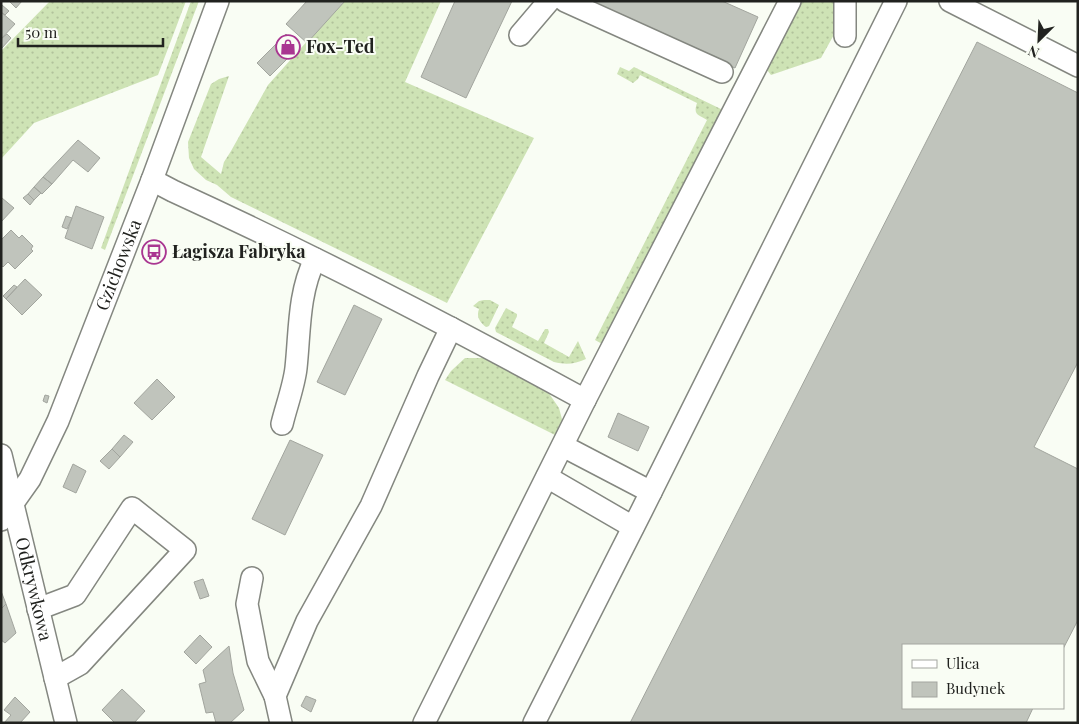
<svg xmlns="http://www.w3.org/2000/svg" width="1079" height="724" viewBox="0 0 1079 724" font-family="'Playfair Display',serif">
	<defs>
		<pattern id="grass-dots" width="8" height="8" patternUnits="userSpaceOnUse" patternTransform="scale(1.25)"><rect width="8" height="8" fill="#cee3b5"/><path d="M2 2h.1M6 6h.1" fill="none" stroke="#b1c29b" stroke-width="1.8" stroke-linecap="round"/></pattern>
	</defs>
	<rect width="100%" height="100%" fill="#f9fdf4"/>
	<!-- grass -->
	<path fill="url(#grass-dots)" d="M 50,1 L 186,1 L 158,75 L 34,123 L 1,159 L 1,51 Z
		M 191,1 L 199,1 L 105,250 L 101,248 Z
		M 343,1 L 441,1 L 405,82 L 534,138 L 447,303 L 231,197 L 217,185 L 206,180 L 194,169 L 189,158 L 188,142 L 211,84 L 219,79 L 229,76 L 201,157 L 221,174 L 224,162 L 231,151 L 268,85 Z
		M 802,1 L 836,1 L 836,31 L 821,58 L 771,75 L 767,70 Z
		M 620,67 L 629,71 L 634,67 L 723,110 L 604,345 L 595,340 L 707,120 C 698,114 693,115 697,103 L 640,75 L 638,79 L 633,83 L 617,74 Z
		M 484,300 L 490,300 L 499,305 L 489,326 L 486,327 C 480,322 476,317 479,309 L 473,306 L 479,301 Z
		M 506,308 L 517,314 L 517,316 L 512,327 L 538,341 L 545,329 L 548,329 L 549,332 L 544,343 L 569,357 L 578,341 L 586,359 C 575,364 566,365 554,362 L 496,332 L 495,328 Z
		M 465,358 L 484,358 L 548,392 L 559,408 L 563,423 L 557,436 L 445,380 L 451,371 Z"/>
	<!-- building -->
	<path fill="#c0c4bc" stroke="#a2a59e" d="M 9,1 L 22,1 L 16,8 Z
		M 307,1 L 345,1 L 307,43 L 286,24 Z
		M 455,1 L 512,1 L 466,98 L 421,77 Z
		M 583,1 L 722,1 L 758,17 L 735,68 Z
		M 2,5 L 9,11 L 5,15 L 1,12 Z
		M 1,12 L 15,24 L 1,39 Z
		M 7,34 L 11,38 L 1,49 L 1,39 Z
		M 286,34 L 299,47 L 270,76 L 257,63 Z
		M 977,42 L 1078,93 L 1078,362 L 1034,447 L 1078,469 L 1078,620 L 1063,649 L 1063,645 L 903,645 L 903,708 L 1033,708 L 1026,723 L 630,723 Z
		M 78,140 L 100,158 L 88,172 L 73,160 L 52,184 L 43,177 Z
		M 43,177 L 52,184 L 42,194 L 34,187 Z
		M 34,187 L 41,193 L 34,200 L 28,194 Z
		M 28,194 L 34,200 L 30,205 L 23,198 Z
		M 2,198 L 14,208 L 1,222 L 1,199 Z
		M 76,206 L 104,217 L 92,249 L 65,238 Z
		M 66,216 L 72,218 L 67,229 L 62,227 Z
		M 11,230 L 19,238 L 22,235 L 33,246 L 31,249 L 33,251 L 15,269 L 8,262 L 3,267 L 1,265 L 1,240 Z
		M 25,279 L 42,295 L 22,315 L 6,299 Z
		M 14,285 L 17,287 L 6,299 L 3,296 Z
		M 354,305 L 382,319 L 345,395 L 317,382 Z
		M 157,379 L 175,397 L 152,420 L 134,403 Z
		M 45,395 L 49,396 L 47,403 L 43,401 Z
		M 618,413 L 649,427 L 638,451 L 608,437 Z
		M 124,435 L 133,442 L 120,457 L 112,449 Z
		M 290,440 L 323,455 L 285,535 L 252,519 Z
		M 112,449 L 120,457 L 109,469 L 100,461 Z
		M 73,464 L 86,471 L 76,493 L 63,487 Z
		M 203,579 L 209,596 L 200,599 L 194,582 Z
		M 1,591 L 6,604 L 1,609 Z
		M 6,604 L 16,633 L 5,643 L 1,640 L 1,609 Z
		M 200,635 L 212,647 L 196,664 L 184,652 Z
		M 229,646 L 233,673 L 244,710 L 230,723 L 216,723 L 213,712 L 206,713 L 199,684 L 206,682 L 203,670 Z
		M 122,689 L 145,711 L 134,723 L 115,723 L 102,710 Z
		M 306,696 L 316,700 L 311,712 L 301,706 Z
		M 15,697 L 30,712 L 20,723 L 4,723 L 11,715 L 4,710 Z"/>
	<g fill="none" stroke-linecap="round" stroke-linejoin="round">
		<!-- minor casing -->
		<g stroke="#848780" stroke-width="24">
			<g id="minor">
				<path d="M 565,1 L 722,72"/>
				<path d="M 845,1 L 845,36"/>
				<path d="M 950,1 L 1078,66"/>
				<path d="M 520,35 L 549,1"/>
				<path d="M 152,180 L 173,191 C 313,255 450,326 585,400"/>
				<path d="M 282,424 C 286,407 294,386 296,368 C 300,331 298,294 315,259"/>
				<path d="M 563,446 L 651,492"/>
				<path id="s1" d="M 1,455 L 66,723"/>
				<path d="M 547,477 L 633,527"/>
				<path id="s2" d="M 1,520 L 30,479 L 58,421 L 152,180 L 218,1"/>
				<path d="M 252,578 L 247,604 L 258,661 L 275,696"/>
				<path d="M 38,609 L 75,595 L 132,508 L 185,550 L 80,664 L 55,678"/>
				<path d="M 281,723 L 275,696 L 307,621 L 371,506 L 428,376 L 451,328"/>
				<path d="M 424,723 L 585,400 L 790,1"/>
				<path d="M 534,723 L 642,510 L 896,1"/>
			</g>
		</g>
		<!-- minor -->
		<use href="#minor" stroke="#fff" stroke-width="21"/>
	</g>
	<!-- icons -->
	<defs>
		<g id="shop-ring" transform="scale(1.25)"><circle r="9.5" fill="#f9fdf4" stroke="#a93691" stroke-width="1.5"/><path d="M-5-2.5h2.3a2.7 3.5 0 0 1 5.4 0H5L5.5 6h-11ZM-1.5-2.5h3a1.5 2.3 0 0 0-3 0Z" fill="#a93691"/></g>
		<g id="bus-ring" transform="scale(1.25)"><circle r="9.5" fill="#f9fdf4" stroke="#a93691" stroke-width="1.5"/><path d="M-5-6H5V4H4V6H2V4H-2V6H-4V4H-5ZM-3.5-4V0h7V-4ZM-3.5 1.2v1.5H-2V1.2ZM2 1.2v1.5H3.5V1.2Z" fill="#a93691"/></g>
	</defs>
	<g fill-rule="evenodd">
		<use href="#shop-ring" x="288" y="47"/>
		<use href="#bus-ring" x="154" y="252"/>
	</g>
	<g text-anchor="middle" stroke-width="4" stroke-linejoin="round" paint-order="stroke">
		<!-- poi labels -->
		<g font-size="18" font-weight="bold" fill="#21221f" stroke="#f9fdf4" text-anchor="start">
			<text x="306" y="53">Fox-Ted</text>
			<text x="172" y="258">Łagisza Fabryka</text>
		</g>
		<!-- street labels -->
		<g font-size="18" fill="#21221f" stroke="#f9fdf4">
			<text dy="6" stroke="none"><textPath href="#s2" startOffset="282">Gzichowska</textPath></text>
			<text dy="6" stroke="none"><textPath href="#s1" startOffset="138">Odkrywkowa</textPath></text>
		</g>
	</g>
	<!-- border -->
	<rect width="1079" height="724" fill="none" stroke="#21221f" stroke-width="5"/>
	<!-- legend -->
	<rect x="902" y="644" width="162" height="65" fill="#f9fdf4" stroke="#a3a59f"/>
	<rect x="912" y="660" width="25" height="8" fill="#ffffff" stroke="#a3a59f"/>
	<text x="946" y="669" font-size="15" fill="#21221f">Ulica</text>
	<rect x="912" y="682" width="25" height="15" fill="#c0c4bc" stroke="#a3a59f"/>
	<text x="946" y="694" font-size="15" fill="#21221f">Budynek</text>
	<!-- north arrow -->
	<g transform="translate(1039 40) rotate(204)" stroke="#f9fdf4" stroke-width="4" paint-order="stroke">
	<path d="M0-4L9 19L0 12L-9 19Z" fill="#21221f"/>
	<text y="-8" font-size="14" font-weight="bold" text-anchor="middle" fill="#21221f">N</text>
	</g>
	<!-- scale -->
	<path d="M18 38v8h145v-8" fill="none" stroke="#21221f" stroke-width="2.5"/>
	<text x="25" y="38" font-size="15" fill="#21221f" stroke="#f9fdf4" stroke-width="4" paint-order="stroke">50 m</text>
</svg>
